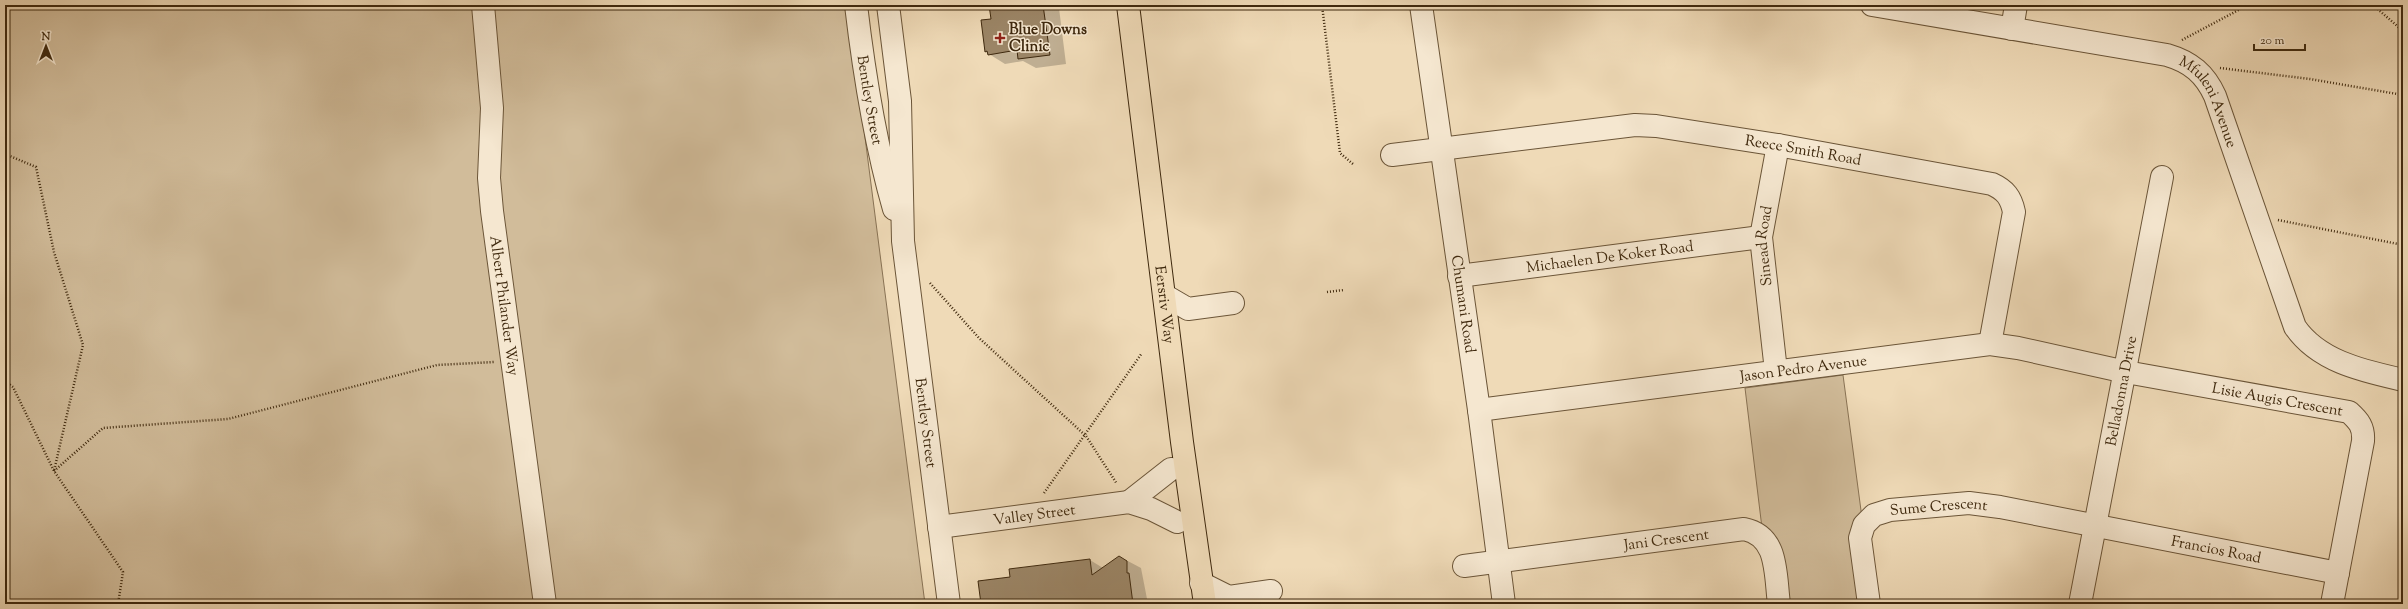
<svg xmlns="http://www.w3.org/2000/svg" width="2408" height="609" viewBox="0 0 2408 609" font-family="'Sorts Mill Goudy',serif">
	<rect width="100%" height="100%" fill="#efdab7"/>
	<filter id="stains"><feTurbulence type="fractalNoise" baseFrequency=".005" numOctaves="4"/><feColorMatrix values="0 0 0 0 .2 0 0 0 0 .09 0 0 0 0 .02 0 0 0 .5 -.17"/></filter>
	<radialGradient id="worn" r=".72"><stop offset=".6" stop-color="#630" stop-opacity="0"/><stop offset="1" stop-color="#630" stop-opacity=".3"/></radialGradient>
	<!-- green -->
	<path fill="#d1bc9a" stroke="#887254" d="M 5,5 L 848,5 L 925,604 L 5,604 Z
		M 1843,375 L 1862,518 L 1862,604 L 1785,604 L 1762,528 L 1745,388 Z"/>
	<!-- shadow -->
	<path fill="#0003" d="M 990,5 L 1080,5 L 1059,8 L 1066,64 L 1036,68 L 1023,61 L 1005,64 L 989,54 L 985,51 L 992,20 Z
		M 1116,558 L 1124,559 L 1141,568 L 1148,604 L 982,604 L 1011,578 L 1090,560 L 1103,568 Z"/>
	<!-- building -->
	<path fill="#9b8566" stroke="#3f290e" d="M 989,5 L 1043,5 L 1050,55 L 1018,59 L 1017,50 L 988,55 L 987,51 L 985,52 L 981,20 L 991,19 Z
		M 1119,556 L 1127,561 L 1127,573 L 1129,573 L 1133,604 L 981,604 L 978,581 L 1010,577 L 1009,569 L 1090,559 L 1092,575 Z"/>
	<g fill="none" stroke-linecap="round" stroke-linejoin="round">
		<!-- minor casing -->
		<g stroke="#6b5538" stroke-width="24">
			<g id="minor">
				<path id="s1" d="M 483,5 L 492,108 L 489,178 L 492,211 L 545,604"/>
				<path id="s2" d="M 856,5 C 864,73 875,143 894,209"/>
				<path id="s3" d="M 888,5 L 900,101 L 903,241 L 949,604"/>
				<path id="s4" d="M 1421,5 L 1479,410 L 1504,604"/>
				<path id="s5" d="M 1872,5 L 2167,55 C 2191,62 2205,74 2215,96 L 2295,327 C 2319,362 2364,371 2403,380"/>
				<path d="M 2012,29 L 2016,5"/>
				<path id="s6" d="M 1392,155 L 1635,125 L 1656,126 L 1778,145 L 1992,184 C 2005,190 2011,197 2014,212 L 1990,344"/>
				<path id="s7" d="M 1459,276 L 1761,237"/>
				<path d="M 1164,295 L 1188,309 L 1233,303"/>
				<path id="s8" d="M 1776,371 L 1761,237 L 1778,145"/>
				<path id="s9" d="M 1479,410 L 1990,344 L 2018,348 L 2126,372 L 2349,412 C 2359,421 2364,427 2363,441 L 2332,604"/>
				<path d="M 1129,502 L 1171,469"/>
				<path id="s10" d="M 939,527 L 1129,502 L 1151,509 L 1177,522"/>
				<path id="s11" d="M 1464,566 L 1744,529 C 1779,536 1775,575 1779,604"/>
				<path d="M 1201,583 L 1229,597 L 1271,591"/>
				<path id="s12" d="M 1869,604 L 1860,538 L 1864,525 L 1874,515 L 1890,510 L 1969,503 L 2000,507 L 2338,573"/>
				<path id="s13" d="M 2080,604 L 2162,177"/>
			</g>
		</g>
		<!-- major casing -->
		<g stroke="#3f290e" stroke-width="24">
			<g id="major">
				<path id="s14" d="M 1128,5 L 1182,442 L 1205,604"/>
			</g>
		</g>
		<!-- path -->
		<path stroke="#3f290e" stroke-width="2.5" stroke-dasharray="1 2" stroke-linecap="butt" d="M 1322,5 L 1340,153 L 1353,164
			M 2373,5 L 2403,31
			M 2182,40 L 2248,5
			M 2220,68 L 2310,79 L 2403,95
			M 5,154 L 36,167 L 54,252 L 83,345 L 54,471
			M 2278,220 L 2403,245
			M 930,283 L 979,338 L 1086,436 L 1117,484
			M 1327,292 L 1344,290
			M 5,381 L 13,387 L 54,471 L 123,572 L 118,604
			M 54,471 L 103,428 L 228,419 L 437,365 L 494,362
			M 1044,493 L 1142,353"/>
		<!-- minor -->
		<use href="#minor" stroke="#f5e7d0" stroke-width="22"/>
		<!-- major -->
		<use href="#major" stroke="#efdab7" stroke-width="22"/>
	</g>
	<!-- markers -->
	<path fill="#8f2418" stroke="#f5e7d0" stroke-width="1.5" d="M998 32h4v4h4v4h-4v4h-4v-4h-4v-4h4z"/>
	<g text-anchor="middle" stroke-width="3" stroke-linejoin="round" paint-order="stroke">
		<!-- poi labels -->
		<g font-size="15" font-weight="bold" fill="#3f290e" stroke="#f5e7d0" text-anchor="start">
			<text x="1009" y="34">Blue Downs<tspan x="1009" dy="17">Clinic</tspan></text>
		</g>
		<!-- street labels -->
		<g font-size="15" fill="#3f290e" stroke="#f5e7d0">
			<text dy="5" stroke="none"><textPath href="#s2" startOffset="96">Bentley Street</textPath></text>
			<text dy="5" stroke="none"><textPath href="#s5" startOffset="366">Mfuleni Avenue</textPath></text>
			<text dy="5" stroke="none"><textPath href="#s6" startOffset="415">Reece Smith Road</textPath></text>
			<text dy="5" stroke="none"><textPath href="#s8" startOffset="126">Sinead Road</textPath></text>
			<text dy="5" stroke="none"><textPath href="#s7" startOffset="152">Michaelen De Koker Road</textPath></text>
			<text dy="5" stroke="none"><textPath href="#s4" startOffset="302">Chumani Road</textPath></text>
			<text dy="5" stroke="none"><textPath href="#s1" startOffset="302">Albert Philander Way</textPath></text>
			<text dy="5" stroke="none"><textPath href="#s14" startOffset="302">Eersriv Way</textPath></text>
			<text dy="5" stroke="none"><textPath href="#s9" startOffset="327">Jason Pedro Avenue</textPath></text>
			<text dy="5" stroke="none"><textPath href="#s13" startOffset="217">Belladonna Drive</textPath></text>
			<text dy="5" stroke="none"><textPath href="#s9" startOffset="808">Lisie Augis Crescent</textPath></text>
			<text dy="5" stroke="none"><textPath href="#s3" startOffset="420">Bentley Street</textPath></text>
			<text dy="5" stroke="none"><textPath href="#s12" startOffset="160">Sume Crescent</textPath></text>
			<text dy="5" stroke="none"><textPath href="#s10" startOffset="96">Valley Street</textPath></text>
			<text dy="5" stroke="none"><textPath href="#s11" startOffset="204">Jani Crescent</textPath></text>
			<text dy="5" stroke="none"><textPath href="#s12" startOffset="442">Francios Road</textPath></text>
		</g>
	</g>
	<!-- margin -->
	<rect width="2408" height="609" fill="none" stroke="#efdab7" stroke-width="20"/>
	<rect x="6" y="6" width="2396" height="597" fill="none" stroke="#3f290e" stroke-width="2"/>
	<rect x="10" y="10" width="2388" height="589" fill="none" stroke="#3f290e"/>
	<!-- north arrow -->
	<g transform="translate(46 46)" stroke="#f5e7d0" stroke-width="3" paint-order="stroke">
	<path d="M0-3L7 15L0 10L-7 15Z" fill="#3f290e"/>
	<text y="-6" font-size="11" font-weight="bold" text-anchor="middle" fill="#3f290e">N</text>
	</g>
	<!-- scale -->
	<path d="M2254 44v6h51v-6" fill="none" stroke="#3f290e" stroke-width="2"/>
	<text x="2260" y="44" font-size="12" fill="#3f290e" stroke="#f5e7d0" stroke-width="3" paint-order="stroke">20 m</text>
	<rect width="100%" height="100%" filter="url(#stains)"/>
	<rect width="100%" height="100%" fill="url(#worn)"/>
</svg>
